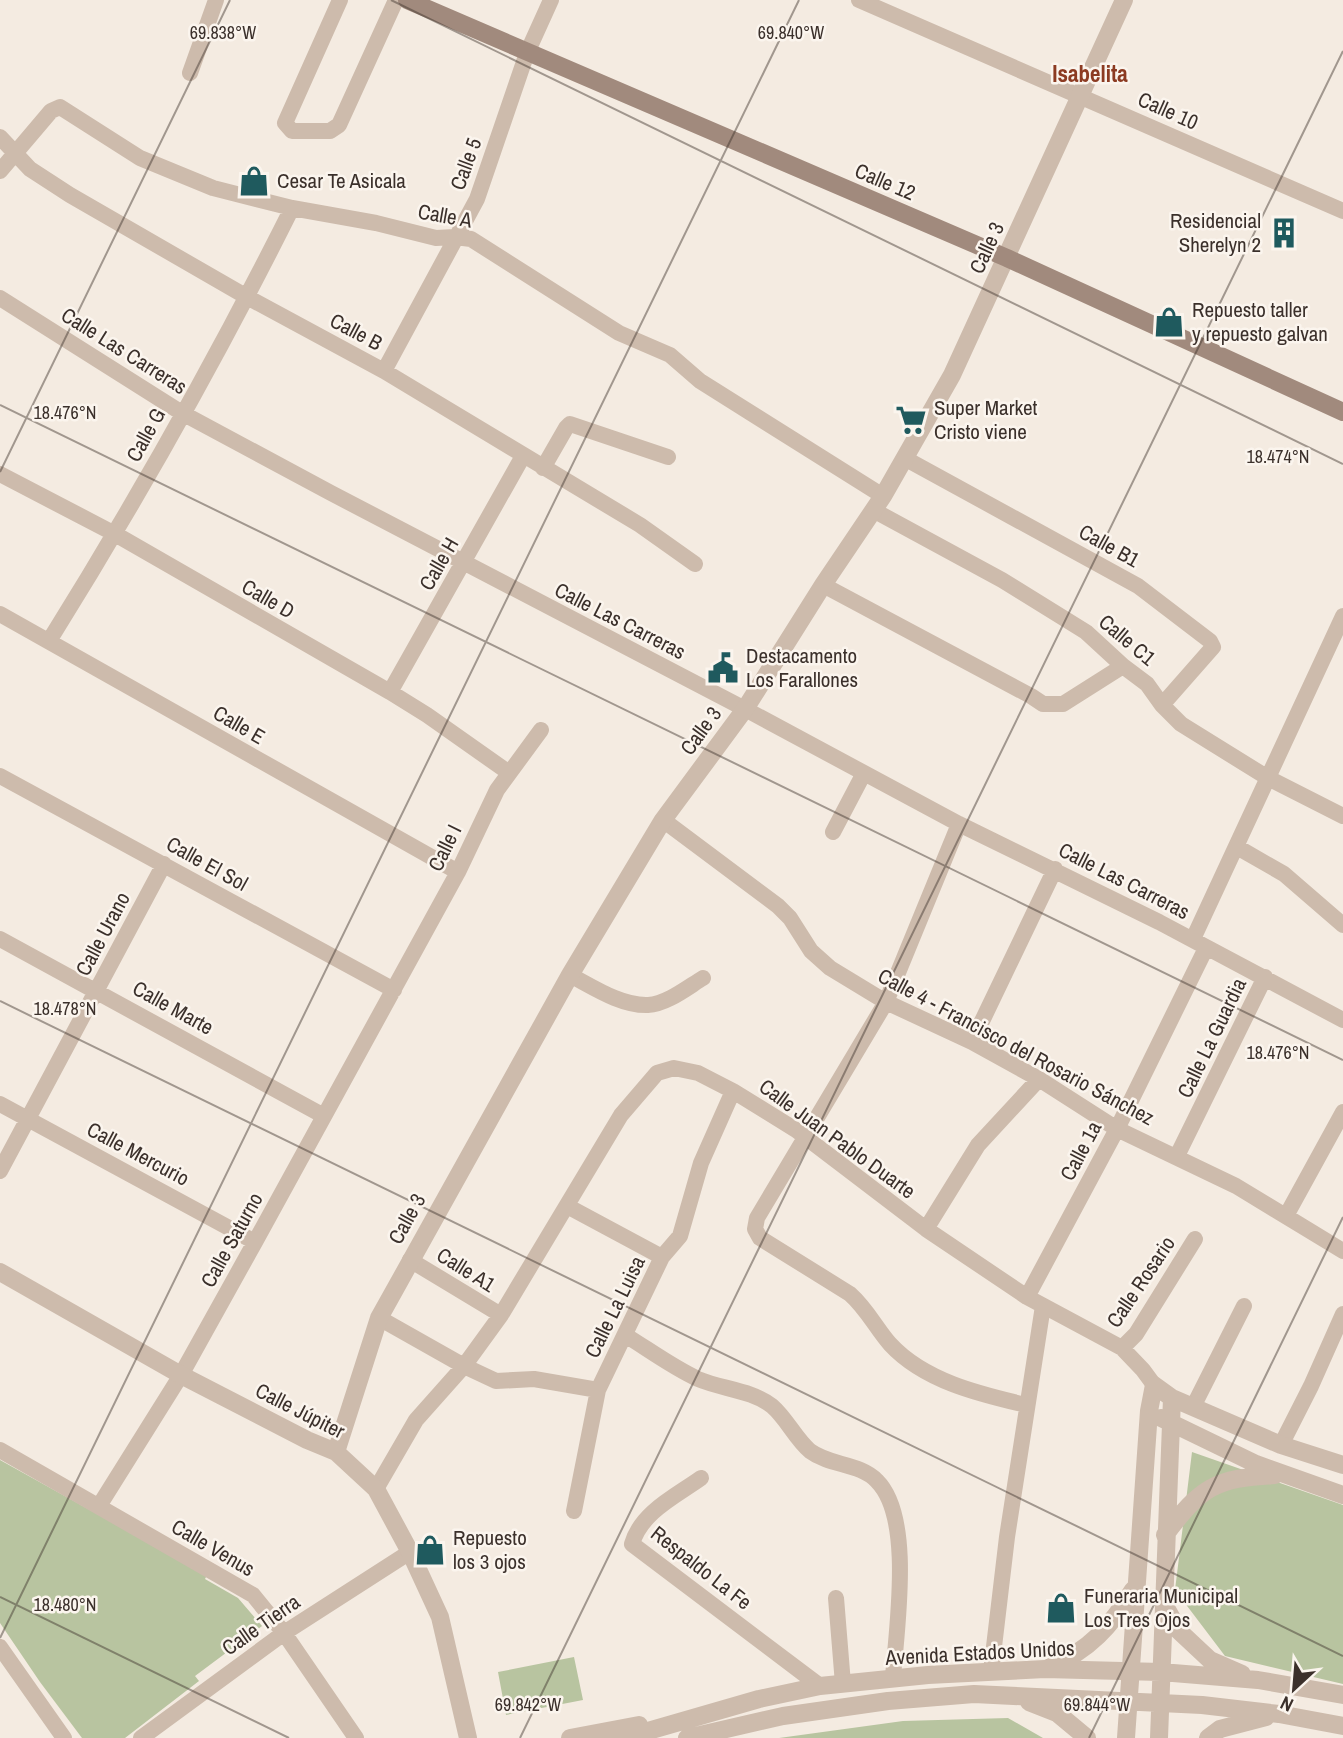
<svg xmlns="http://www.w3.org/2000/svg" width="1343" height="1738" viewBox="0 0 1343 1738" font-family="'Archivo Narrow',sans-serif">
	<rect width="100%" height="100%" fill="#f4ebe1"/>
	<!-- green -->
	<path fill="#b8c4a0" d="M 1192,1452 L 1343,1505 L 1343,1684 L 1225,1656 L 1175,1590 Z
		M 0,1460 L 207,1575 L 205,1579 L 238,1598 L 262,1626 L 195,1676 L 199,1681 L 125,1738 L 82,1738 L 40,1682 L 0,1623 Z
		M 574,1657 L 583,1700 L 506,1715 L 498,1672 Z
		M 1008,1718 L 1043,1738 L 779,1738 L 903,1721 Z"/>
	<g fill="none" stroke-linecap="round" stroke-linejoin="round">
		<!-- minor -->
		<path stroke="#cdbbac" stroke-width="16" d="M 340,0 L 285,123 L 292,131 L 330,131 L 339,125 L 396,0
			M 859,0 L 1343,211
			M 190,73 L 216,0
			M 0,137 L 30,169 L 70,195 L 247,297 L 384,371 L 640,525 L 695,564
			M 0,171 L 51,111 L 60,107 L 140,158 L 213,188 L 292,208 L 376,223 L 436,238 L 455,237 L 471,239 L 619,333 L 670,355 L 700,381 L 883,496
			M 0,298 L 182,413 L 331,493 L 745,709 L 959,824 L 1159,922 L 1343,1020
			M 384,371 L 477,199 L 527,53 L 551,0
			M 906,459 L 1138,586 L 1210,641 L 1213,647 L 1162,705
			M 543,468 L 566,428 L 570,424 L 668,457
			M 0,474 L 115,534 L 390,692 L 427,715 L 508,772
			M 873,510 L 1002,580 L 1086,632 L 1123,666 L 1147,684 L 1162,705 L 1181,724 L 1268,778 L 1343,816
			M 823,585 L 1031,696 L 1043,704 L 1063,704 L 1123,666
			M 0,614 L 458,872
			M 49,641 C 137,500 218,356 292,208
			M 390,692 L 523,456
			M 0,776 L 394,990
			M 663,820 L 778,906 L 790,918 L 811,951 L 830,968 L 886,1002 L 972,1042 L 1039,1079 L 1117,1129 L 1236,1186 L 1343,1251
			M 959,824 L 886,1002 L 757,1218 L 755,1229 L 760,1238 L 850,1294 C 867,1309 876,1328 890,1344 C 924,1381 979,1394 1026,1405
			M 833,832 L 864,773
			M 1237,847 L 1284,874 L 1343,925
			M 0,939 L 324,1116
			M 1193,939 L 1343,616
			M 570,975 C 593,987 621,1006 648,1005 C 667,1004 688,987 703,978
			M 972,1042 L 1055,869
			M 0,1104 L 255,1242
			M 1177,1156 L 1265,977
			M 0,1171 L 164,864
			M 567,1206 L 662,1257
			M 1286,1216 L 1343,1112
			M 926,1229 L 978,1145 L 1039,1079
			M 410,1260 L 501,1315
			M 1027,1297 L 1117,1129 L 1206,948
			M 379,1318 L 464,1366 L 496,1381 L 534,1379 L 598,1390
			M 625,1335 C 648,1349 672,1367 698,1379 C 721,1389 752,1390 772,1406 C 787,1419 795,1438 810,1451 C 830,1466 860,1463 877,1481 C 914,1518 896,1630 893,1678
			M 1122,1348 L 1136,1334 L 1195,1239
			M 1193,1407 L 1244,1306
			M 1281,1445 L 1311,1386 L 1343,1314
			M 0,1450 L 253,1595 L 284,1633 L 356,1738
			M 701,1478 C 676,1496 641,1512 632,1544 L 820,1686
			M 376,1489 L 416,1420 L 464,1366 L 501,1315 L 621,1115 L 657,1073 L 674,1068 L 698,1073 L 733,1091 L 796,1130 L 926,1229 L 1027,1297 L 1122,1348 L 1143,1370 L 1154,1385
			M 99,1506 L 181,1375 L 255,1242 L 458,872 L 497,790 L 541,730
			M 574,1511 L 598,1390 L 662,1257 L 680,1236 L 701,1163 L 733,1091
			M 836,1598 L 843,1684
			M 0,1647 L 64,1738
			M 991,1672 L 1007,1537 L 1043,1306
			M 141,1738 L 284,1633 L 410,1552"/>
		<!-- tertiary -->
		<path stroke="#cdbbac" stroke-width="18" d="M 0,1272 L 181,1375 L 307,1440 L 336,1452 L 376,1489 L 410,1552 L 440,1617 L 468,1738
			M 1161,1418 L 1256,1464 L 1343,1495
			M 336,1452 L 379,1318 L 570,975 L 663,820 L 745,709 L 823,585 L 883,496 L 952,375 L 1124,0
			M 1165,1535 C 1201,1487 1215,1478 1275,1475
			M 1164,1604 L 1179,1631 L 1210,1660 L 1242,1674
			M 1050,1667 C 1090,1650 1111,1626 1133,1590
			M 1029,1702 L 1057,1713 L 1087,1738
			M 570,1738 L 639,1725
			M 624,1738 L 759,1699 L 820,1686 L 928,1675 L 1045,1669 L 1161,1672 L 1258,1680 L 1343,1695
			M 687,1738 L 783,1716 L 888,1701 L 974,1694 L 1202,1705 L 1279,1714 L 1343,1726
			M 1126,1738 L 1149,1411 L 1154,1385 L 1172,1398 L 1281,1445 L 1343,1465
			M 1159,1738 L 1172,1398
			M 1208,1738 L 1220,1729 L 1266,1717"/>
		<!-- secondary -->
		<path stroke="#a18a7d" stroke-width="18" d="M 407,0 L 1007,258 L 1343,412"/>
	</g>
	<!-- ticks -->
	<path fill="none" stroke="#3b302b" stroke-width="2" stroke-opacity="0.45" d="M 391,0 L 1343,464M 0,405 L 1343,1060M 0,472 L 230,0M 0,1001 L 1343,1656M 0,1597 L 289,1738M 0,1638 L 799,0M 520,1738 L 1343,51M 1089,1738 L 1343,1217"/>
	<!-- icons -->
	<defs>
		<g id="shop-bare" transform="scale(2.415)"><path d="M-5-2.5h2.3a2.7 3.5 0 0 1 5.4 0H5L5.5 6h-11ZM-1.5-2.5h3a1.5 2.3 0 0 0-3 0Z" fill="#1f5a5e" stroke="#fbf5ee" stroke-width="2.5" paint-order="stroke"/></g>
		<g id="building-bare" transform="scale(2.415)"><path d="M-4-6H4V6H1V3H-1V6H-4ZM-2.5-4.3h1.7v1.8h-1.7ZM.8-4.3h1.7v1.8H.8ZM-2.5-1h1.7V.8h-1.7ZM.8-1h1.7V.8H.8Z" fill="#1f5a5e" stroke="#fbf5ee" stroke-width="2.5" paint-order="stroke"/></g>
		<g id="supermarket-bare" transform="scale(2.415)"><path d="M-6-5.5h2.5l.6 2H6L4.5 2H-2.5L-4.4-4H-6ZM-1.5 3.2a1.3 1.3 0 1 0 .1 0ZM3 3.2a1.3 1.3 0 1 0 .1 0Z" fill="#1f5a5e" stroke="#fbf5ee" stroke-width="2.5" paint-order="stroke"/></g>
		<g id="civic-bare" transform="scale(2.415)"><path d="M-.6-6.5H3V-4.5H.6V-3L4-1V1h2V6H-6V1h2V-1L-.6-3ZM-1.2 2.5V6h2.4V2.5Z" fill="#1f5a5e" stroke="#fbf5ee" stroke-width="2.5" paint-order="stroke"/></g>
	</defs>
	<g fill-rule="evenodd">
		<use href="#shop-bare" x="254" y="181"/>
		<use href="#building-bare" x="1284" y="233"/>
		<use href="#shop-bare" x="1169" y="322"/>
		<use href="#supermarket-bare" x="911" y="420"/>
		<use href="#civic-bare" x="723" y="668"/>
		<use href="#shop-bare" x="430" y="1550"/>
		<use href="#shop-bare" x="1061" y="1608"/>
	</g>
	<g text-anchor="middle" stroke-width="5" stroke-linejoin="round" paint-order="stroke">
		<!-- street labels -->
		<g font-size="21" fill="#3b302b" stroke="#fbf5ee">
			<text transform="translate(1168 111) rotate(24)" y="7">Calle 10</text>
			<text transform="translate(466 164) rotate(-70)" y="7">Calle 5</text>
			<text transform="translate(885 182) rotate(23)" y="7">Calle 12</text>
			<text transform="translate(445 216) rotate(10)" y="7">Calle A</text>
			<text transform="translate(987 248) rotate(-65)" y="7">Calle 3</text>
			<text transform="translate(356 332) rotate(28)" y="7">Calle B</text>
			<text transform="translate(124 351) rotate(32)" y="7">Calle Las Carreras</text>
			<text transform="translate(146 435) rotate(-61)" y="7">Calle G</text>
			<text transform="translate(1109 546) rotate(29)" y="7">Calle B1</text>
			<text transform="translate(439 564) rotate(-60)" y="7">Calle H</text>
			<text transform="translate(268 599) rotate(30)" y="7">Calle D</text>
			<text transform="translate(620 621) rotate(27)" y="7">Calle Las Carreras</text>
			<text transform="translate(1127 640) rotate(40)" y="7">Calle C1</text>
			<text transform="translate(239 725) rotate(30)" y="7">Calle E</text>
			<text transform="translate(701 731) rotate(-54)" y="7">Calle 3</text>
			<text transform="translate(445 848) rotate(-64)" y="7">Calle I</text>
			<text transform="translate(207 864) rotate(29)" y="7">Calle El Sol</text>
			<text transform="translate(1124 881) rotate(27)" y="7">Calle Las Carreras</text>
			<text transform="translate(103 934) rotate(-62)" y="7">Calle Urano</text>
			<text transform="translate(173 1008) rotate(29)" y="7">Calle Marte</text>
			<text transform="translate(1212 1038) rotate(-64)" y="7">Calle La Guardia</text>
			<text transform="translate(1016 1047) rotate(28)" y="7">Calle 4 - Francisco del Rosario Sánchez</text>
			<text transform="translate(837 1139) rotate(36)" y="7">Calle Juan Pablo Duarte</text>
			<text transform="translate(1081 1151) rotate(-62)" y="7">Calle 1a</text>
			<text transform="translate(138 1154) rotate(28)" y="7">Calle Mercurio</text>
			<text transform="translate(407 1219) rotate(-61)" y="7">Calle 3</text>
			<text transform="translate(232 1240) rotate(-61)" y="7">Calle Saturno</text>
			<text transform="translate(466 1270) rotate(32)" y="7">Calle A1</text>
			<text transform="translate(1141 1282) rotate(-56)" y="7">Calle Rosario</text>
			<text transform="translate(615 1307) rotate(-64)" y="7">Calle La Luisa</text>
			<text transform="translate(300 1411) rotate(27)" y="7">Calle Júpiter</text>
			<text transform="translate(213 1548) rotate(30)" y="7">Calle Venus</text>
			<text transform="translate(701 1568) rotate(38)" y="7">Respaldo La Fe</text>
			<text transform="translate(261 1625) rotate(-35)" y="7">Calle Tierra</text>
			<text transform="translate(980 1653) rotate(-3)" y="7">Avenida Estados Unidos</text>
		</g>
		<!-- poi labels -->
		<g font-size="21" fill="#3b302b" stroke="#fbf5ee" text-anchor="start">
			<text x="277" y="188">Cesar Te Asicala</text>
			<text x="1261" y="228" text-anchor="end">Residencial<tspan x="1261" dy="24">Sherelyn 2</tspan></text>
			<text x="1192" y="317">Repuesto taller<tspan x="1192" dy="24">y repuesto galvan</tspan></text>
			<text x="934" y="415">Super Market<tspan x="934" dy="24">Cristo viene</tspan></text>
			<text x="746" y="663">Destacamento<tspan x="746" dy="24">Los Farallones</tspan></text>
			<text x="453" y="1545">Repuesto<tspan x="453" dy="24">los 3 ojos</tspan></text>
			<text x="1084" y="1603">Funeraria Municipal<tspan x="1084" dy="24">Los Tres Ojos</tspan></text>
		</g>
		<!-- neighbourhood labels -->
		<g font-size="23" font-weight="bold" fill="#8c3b22" stroke="#fbf5ee">
			<text x="1090" y="82">Isabelita</text>
		</g>
	</g>
	<g font-size="18" text-anchor="middle" fill="#3b302b" stroke="#fbf5ee" stroke-width="5" stroke-linejoin="round" paint-order="stroke">
		<text x="223" y="39">69.838°W</text>
		<text x="791" y="39">69.840°W</text>
		<text x="65" y="419">18.476°N</text>
		<text x="1278" y="463">18.474°N</text>
		<text x="65" y="1015">18.478°N</text>
		<text x="1278" y="1059">18.476°N</text>
		<text x="65" y="1611">18.480°N</text>
		<text x="528" y="1711">69.842°W</text>
		<text x="1097" y="1711">69.844°W</text>
	</g>
	<!-- north arrow -->
	<g transform="translate(1294 1689) rotate(206)" stroke="#fbf5ee" stroke-width="5" paint-order="stroke">
	<path d="M0-5L12 26L0 18L-12 26Z" fill="#3b302b"/>
	<text y="-10" font-size="19" font-weight="bold" text-anchor="middle" fill="#3b302b">N</text>
	</g>
</svg>
